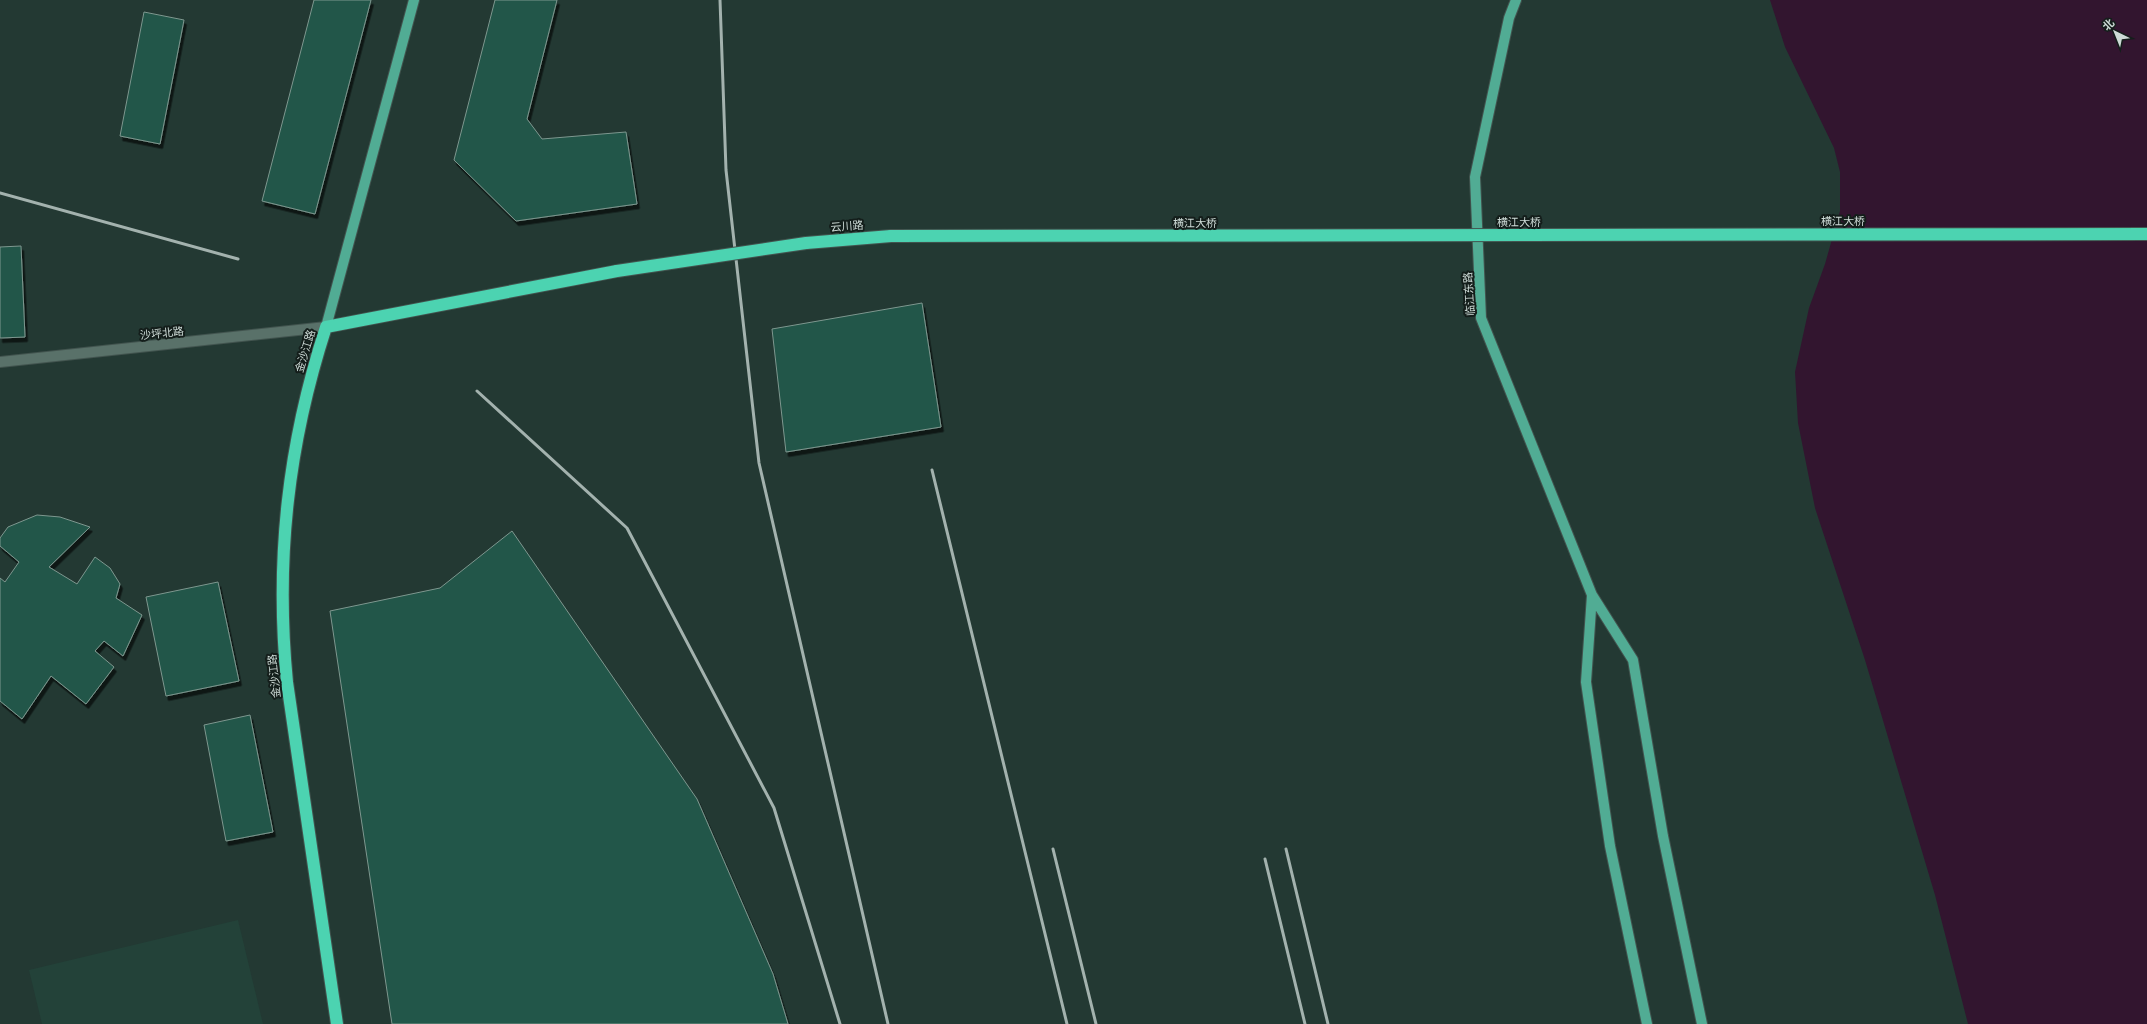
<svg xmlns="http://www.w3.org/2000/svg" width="2147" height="1024" viewBox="0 0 2147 1024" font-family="'Times New Roman','Noto Sans SC',serif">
	<defs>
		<filter id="shadow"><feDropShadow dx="2.5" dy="4.5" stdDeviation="0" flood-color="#0009"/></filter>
	</defs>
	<rect width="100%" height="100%" fill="#233933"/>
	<!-- built -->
	<path fill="#234239" d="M 238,920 L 263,1024 L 42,1024 L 29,970 Z"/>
	<!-- water -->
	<path fill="#32152f" d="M 1770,0 L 2147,0 L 2147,1024 L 1968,1024 L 1935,895 L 1865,660 L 1815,508 L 1798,423 L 1795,372 L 1809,308 L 1825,264 L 1840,211 L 1840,172 L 1834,148 L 1785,47 Z"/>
	<!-- building -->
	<path fill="#205648" stroke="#7e978f" filter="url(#shadow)" d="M 314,0 L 371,0 L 315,214 L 262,201 Z
		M 495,0 L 557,0 L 527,119 L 542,139 L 626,132 L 637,204 L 516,221 L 454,160 Z
		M 144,12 L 184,20 L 160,144 L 120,136 Z
		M 21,246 L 25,337 L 0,338 L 0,247 Z
		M 922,303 L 941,427 L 786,452 L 772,329 Z
		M 37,515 L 60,517 L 90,527 L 49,567 L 77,584 L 95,557 L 110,568 L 120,584 L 116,598 L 142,615 L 123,656 L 104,641 L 95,651 L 114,667 L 86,704 L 51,676 L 22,719 L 0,701 L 0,578 L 5,582 L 19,562 L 0,546 L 0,538 L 8,527 Z
		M 512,531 L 697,799 L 773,974 L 788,1024 L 392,1024 L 330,611 L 440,588 Z
		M 218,582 L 239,681 L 166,696 L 146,597 Z
		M 250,715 L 273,832 L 226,841 L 204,725 Z"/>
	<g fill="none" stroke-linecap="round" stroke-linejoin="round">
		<!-- minor casing -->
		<g stroke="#42544f" stroke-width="12">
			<path id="minor" d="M 0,362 L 326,327"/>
		</g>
		<!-- major casing -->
		<g stroke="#42544f" stroke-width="12">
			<path id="major" d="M 1516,0 L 1509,18 L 1475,177 L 1481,318 L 1592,595 L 1633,660 L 1663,836 L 1702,1024
				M 326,327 L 414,0
				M 1592,595 L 1586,682 L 1610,846 L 1647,1024"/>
		</g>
		<!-- highway casing -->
		<g stroke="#42544f" stroke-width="14">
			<path id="highway" d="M 806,243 L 891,236
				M 337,1024 L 287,682 C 275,559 288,444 326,327 L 617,271"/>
		</g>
		<!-- minor -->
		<use href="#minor" stroke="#597169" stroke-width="10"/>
		<!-- major -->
		<use href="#major" stroke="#51ac94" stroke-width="10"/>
		<!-- highway -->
		<use href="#highway" stroke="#4cd3b1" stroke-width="12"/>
		<!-- rail -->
		<path stroke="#a3b2ae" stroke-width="3" d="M 720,0 L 726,170 L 759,463 L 888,1024
			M 0,193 L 238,259
			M 477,391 L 627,528 L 774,808 L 840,1024
			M 932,470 L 1067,1024
			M 1053,849 L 1096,1024
			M 1286,849 L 1328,1024
			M 1265,859 L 1305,1024"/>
		<!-- highway-bridge casing -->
		<g stroke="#42544f" stroke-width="14" stroke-linecap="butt">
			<path id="highway-bridge" d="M 891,236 L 2147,234
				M 617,271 L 806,243"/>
		</g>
		<!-- highway-bridge -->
		<use href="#highway-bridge" stroke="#4cd3b1" stroke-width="12"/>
	</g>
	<g text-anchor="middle" stroke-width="4" stroke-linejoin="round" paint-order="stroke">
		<!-- street labels -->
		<g font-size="11" fill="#cedbd7" stroke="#141e1b">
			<text x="1843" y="225">横江大桥</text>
			<text x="1519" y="226">横江大桥</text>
			<text x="1195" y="227">横江大桥</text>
			<text transform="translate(847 226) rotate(-4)" y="4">云川路</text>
			<text transform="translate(1469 294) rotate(-94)" y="4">临江东路</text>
			<text transform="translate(162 333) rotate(-6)" y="4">沙坪北路</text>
			<text transform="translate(305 351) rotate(-73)" y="4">金沙江路</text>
			<text transform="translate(274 676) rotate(-96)" y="4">金沙江路</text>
		</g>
	</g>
	<!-- north arrow -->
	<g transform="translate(2115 32) rotate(317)" stroke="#141e1b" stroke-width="3" paint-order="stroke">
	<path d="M0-3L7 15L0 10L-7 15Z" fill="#cedbd7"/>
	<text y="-6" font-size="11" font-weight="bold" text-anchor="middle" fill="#cedbd7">北</text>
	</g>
</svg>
